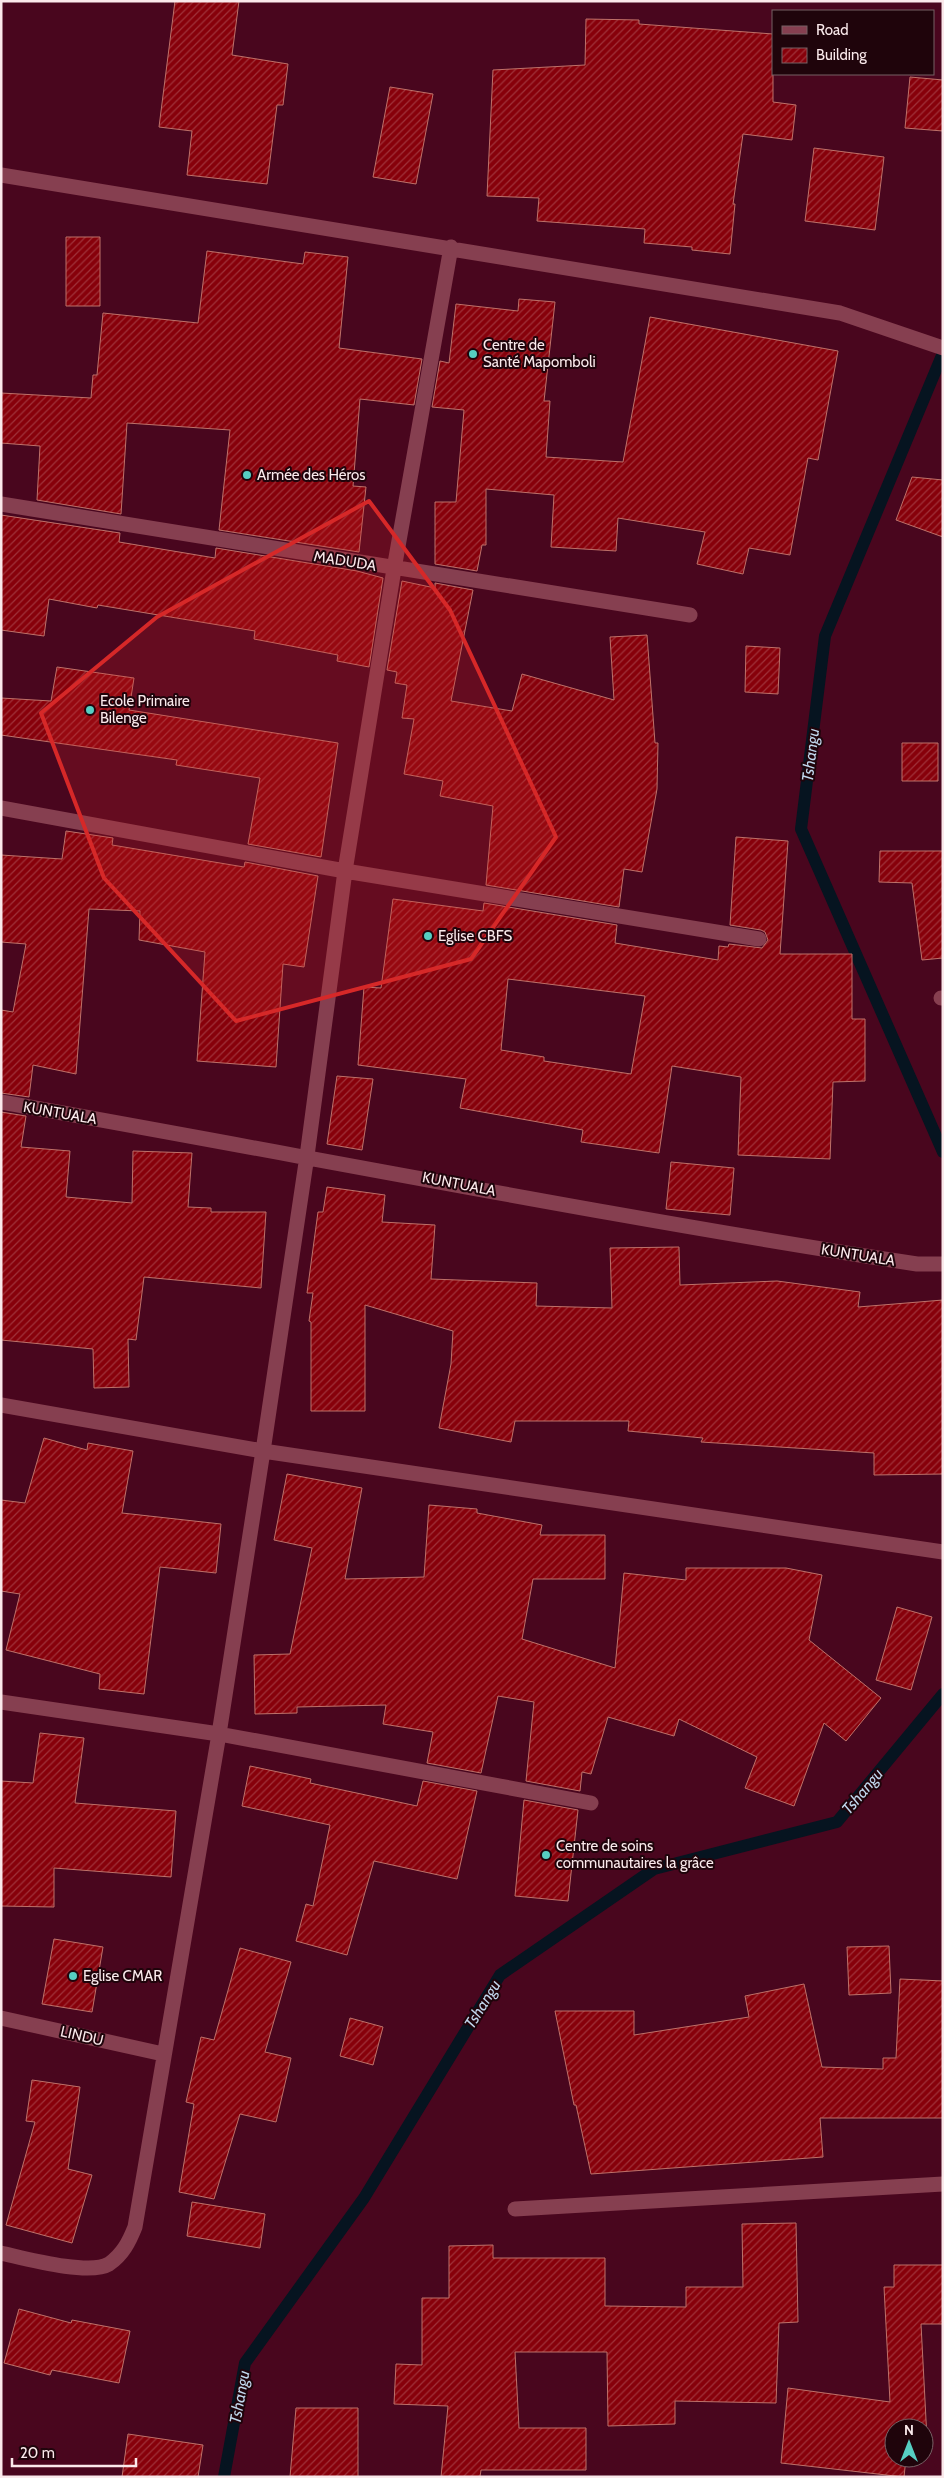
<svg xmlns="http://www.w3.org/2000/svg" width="944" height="2478" viewBox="0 0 944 2478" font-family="Cabin,sans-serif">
	<defs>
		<pattern id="building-hatch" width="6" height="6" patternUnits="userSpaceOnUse" patternTransform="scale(1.25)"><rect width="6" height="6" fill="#87000a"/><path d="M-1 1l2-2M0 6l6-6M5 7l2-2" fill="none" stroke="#9f323a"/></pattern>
	</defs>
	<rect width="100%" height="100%" fill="#49061e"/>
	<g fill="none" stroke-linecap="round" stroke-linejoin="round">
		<!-- stream -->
		<path stroke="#061420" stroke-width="12" d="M 943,353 L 825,636 L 801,829 L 943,1152
			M 224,2477 L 245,2363 L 364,2198 L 500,1975 L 654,1869 L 837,1822 L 943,1694"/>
	</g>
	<!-- building -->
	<path fill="url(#building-hatch)" stroke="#be7169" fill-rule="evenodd" d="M 175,1 L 239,1 L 232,55 L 288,64 L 283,105 L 277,105 L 267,184 L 187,175 L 192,131 L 159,127 Z
		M 586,19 L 639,20 L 639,24 L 773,34 L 773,102 L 796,105 L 792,140 L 743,134 L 733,204 L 735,204 L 730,254 L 692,250 L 692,247 L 644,243 L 645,229 L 537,221 L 539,198 L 487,196 L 493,70 L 585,65 Z
		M 910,77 L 943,80 L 943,131 L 905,128 Z
		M 390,87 L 433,94 L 416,184 L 373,177 Z
		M 814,148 L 884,157 L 875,230 L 805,221 Z
		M 66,237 L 100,237 L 100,306 L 66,306 Z
		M 207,251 L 303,264 L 305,252 L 348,257 L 339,348 L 422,359 L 414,405 L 360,399 L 353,486 L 366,487 L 359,552 L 219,530 L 230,430 L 127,423 L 121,514 L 37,500 L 40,446 L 1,443 L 1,393 L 91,398 L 93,375 L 97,375 L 103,313 L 198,323 Z
		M 519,299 L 555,302 L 544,401 L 550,401 L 546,457 L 623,462 L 650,317 L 838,351 L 818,460 L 808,458 L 790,555 L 749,548 L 743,574 L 697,564 L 705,532 L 618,518 L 616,551 L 551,547 L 554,495 L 486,489 L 486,545 L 482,545 L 477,571 L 435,564 L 435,502 L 456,502 L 464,410 L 432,407 L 440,361 L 449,363 L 456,304 L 518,311 Z
		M 912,477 L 943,480 L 943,537 L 896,520 Z
		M 1,515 L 120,533 L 119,542 L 215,558 L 216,548 L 357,571 L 383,578 L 369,667 L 337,661 L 338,655 L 254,639 L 255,631 L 98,605 L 97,608 L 49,599 L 44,636 L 1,630 Z
		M 402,581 L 435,588 L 435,583 L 473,590 L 451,701 L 512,711 L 522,674 L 614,700 L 610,637 L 647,635 L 655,743 L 658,743 L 657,789 L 642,872 L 624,869 L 619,907 L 486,885 L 493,806 L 440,796 L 443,781 L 404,774 L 414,719 L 402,718 L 407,685 L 395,683 L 397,672 L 387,670 Z
		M 746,646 L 780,648 L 778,694 L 745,692 Z
		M 57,667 L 134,678 L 129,710 L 338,743 L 321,857 L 248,844 L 260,778 L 176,765 L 177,760 L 1,735 L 1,698 L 51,701 Z
		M 902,743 L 938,743 L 938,781 L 902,781 Z
		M 66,831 L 113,838 L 112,845 L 244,867 L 245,862 L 318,876 L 304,967 L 283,964 L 276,1067 L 197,1061 L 205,952 L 139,940 L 140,911 L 89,909 L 76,1074 L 33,1065 L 29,1097 L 1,1093 L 1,1010 L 13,1012 L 26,944 L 1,942 L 1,855 L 62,859 Z
		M 736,837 L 788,841 L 780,954 L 852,954 L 852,1019 L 865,1019 L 865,1081 L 833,1082 L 830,1159 L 738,1155 L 741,1077 L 672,1066 L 659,1153 L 581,1142 L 583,1130 L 460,1108 L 466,1079 L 358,1065 L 364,987 L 381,988 L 393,899 L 483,911 L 484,903 L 617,925 L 615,943 L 718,960 L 719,946 L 728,947 L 729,944 L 762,948 L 768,940 L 765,932 L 761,930 L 730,925 ZM 508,979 L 645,996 L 631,1074 L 544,1061 L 544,1057 L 501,1050 Z
		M 880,851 L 943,851 L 943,958 L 922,960 L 912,883 L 879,882 Z
		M 337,1076 L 373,1079 L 362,1150 L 327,1144 Z
		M 1,1112 L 26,1116 L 21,1147 L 70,1151 L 66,1197 L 132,1203 L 133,1151 L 192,1153 L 188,1207 L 211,1208 L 211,1212 L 266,1212 L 261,1288 L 144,1277 L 136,1340 L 128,1339 L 129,1387 L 94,1388 L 93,1349 L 1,1340 Z
		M 671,1162 L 734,1168 L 730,1215 L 666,1209 Z
		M 327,1187 L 385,1195 L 382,1222 L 435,1225 L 431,1279 L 537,1283 L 536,1306 L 612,1308 L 610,1248 L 679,1247 L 680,1285 L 777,1281 L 860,1292 L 858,1307 L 943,1300 L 943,1474 L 874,1475 L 874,1453 L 701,1442 L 703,1438 L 628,1431 L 629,1421 L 515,1421 L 511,1442 L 439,1428 L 451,1364 L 453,1331 L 365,1305 L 365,1411 L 311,1411 L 311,1322 L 309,1321 L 313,1293 L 307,1293 L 318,1212 L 323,1212 Z
		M 44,1438 L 87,1450 L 88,1443 L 133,1451 L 122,1513 L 221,1524 L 216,1573 L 160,1567 L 144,1694 L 99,1689 L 100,1674 L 6,1650 L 20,1594 L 1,1591 L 1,1500 L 25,1503 Z
		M 287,1474 L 362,1488 L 345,1579 L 424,1577 L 429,1505 L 477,1509 L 477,1513 L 542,1525 L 540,1535 L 605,1535 L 605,1579 L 533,1579 L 522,1639 L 615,1668 L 624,1573 L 686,1580 L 686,1568 L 786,1568 L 822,1575 L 809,1640 L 881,1698 L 846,1741 L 824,1723 L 794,1806 L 745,1788 L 757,1757 L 679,1719 L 674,1736 L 608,1717 L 591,1774 L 582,1772 L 580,1791 L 526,1781 L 534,1702 L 498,1696 L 481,1773 L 427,1763 L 433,1732 L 383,1724 L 386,1705 L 297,1707 L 297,1713 L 255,1714 L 254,1655 L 290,1654 L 312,1548 L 274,1540 Z
		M 897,1607 L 932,1617 L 911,1690 L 876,1680 Z
		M 40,1733 L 84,1738 L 75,1803 L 176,1811 L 171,1877 L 54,1868 L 54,1907 L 1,1906 L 1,1781 L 33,1783 Z
		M 250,1766 L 311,1779 L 310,1783 L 417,1806 L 423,1781 L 477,1791 L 457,1879 L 374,1861 L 347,1955 L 296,1941 L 306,1904 L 313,1906 L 330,1825 L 242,1806 Z
		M 524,1800 L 578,1810 L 568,1901 L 515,1896 Z
		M 54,1939 L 103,1947 L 92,2012 L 42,2004 Z
		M 889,1946 L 891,1993 L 849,1995 L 847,1947 Z
		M 240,1948 L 291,1962 L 265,2052 L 291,2058 L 276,2122 L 240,2114 L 214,2199 L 179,2192 L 194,2104 L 186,2102 L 201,2037 L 214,2040 Z
		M 900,1979 L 943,1981 L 943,2118 L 820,2118 L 823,2157 L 591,2174 L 576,2105 L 574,2105 L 555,2011 L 634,2011 L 634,2035 L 749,2017 L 745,1996 L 804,1984 L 822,2067 L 883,2069 L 883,2058 L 896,2058 Z
		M 350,2018 L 383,2027 L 373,2065 L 340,2056 Z
		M 32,2080 L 80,2087 L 68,2169 L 92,2175 L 72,2243 L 6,2225 L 35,2122 L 26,2121 Z
		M 192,2202 L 265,2214 L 260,2248 L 187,2236 Z
		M 796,2223 L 798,2322 L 779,2323 L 776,2403 L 675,2401 L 675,2424 L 608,2426 L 607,2352 L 515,2352 L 519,2428 L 586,2428 L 586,2470 L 481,2470 L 480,2477 L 441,2477 L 448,2406 L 394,2404 L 396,2364 L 422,2365 L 422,2298 L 449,2298 L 449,2246 L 493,2245 L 493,2258 L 605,2258 L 605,2306 L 686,2307 L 686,2287 L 743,2287 L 742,2224 Z
		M 894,2265 L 943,2265 L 943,2324 L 921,2324 L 927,2439 L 924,2438 L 924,2428 L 894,2428 L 894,2458 L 906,2458 L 904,2477 L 781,2463 L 788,2388 L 890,2402 L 884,2287 L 894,2287 Z
		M 19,2309 L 71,2323 L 72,2320 L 130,2331 L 119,2383 L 52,2370 L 50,2375 L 4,2363 Z
		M 296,2408 L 358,2408 L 358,2477 L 290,2477 Z
		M 128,2434 L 203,2445 L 198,2477 L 122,2477 Z"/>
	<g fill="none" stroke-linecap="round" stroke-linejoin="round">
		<!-- minor -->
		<path stroke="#863f50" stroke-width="15" d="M 1,175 L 840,313 L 943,348
			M 1,504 L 690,615
			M 1,808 L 345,871 L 759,939
			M 941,998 L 943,998
			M 1,1102 C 306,1156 611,1217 917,1264 L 943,1264
			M 1,1405 L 263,1451 L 943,1552
			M 1,1702 L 219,1734 L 591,1803
			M 1,2018 L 163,2054
			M 515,2209 L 943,2184
			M 1,2253 C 24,2258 89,2276 109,2264 C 123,2254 129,2242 135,2227 L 219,1734 L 263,1451 L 307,1156 L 345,871 L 394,569 L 451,247"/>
	</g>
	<!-- marked area -->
	<path fill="#d62828" fill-opacity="0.2" stroke="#d62828" stroke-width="4" stroke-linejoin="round" d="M 369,501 L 450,610 L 556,837 L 471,959 L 236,1021 L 104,878 L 41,713 L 157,617 Z"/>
	<!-- markers -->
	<g fill="#56cec2" stroke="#1f040b" stroke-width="2">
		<circle cx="473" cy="354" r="5"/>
		<circle cx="247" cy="475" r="5"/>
		<circle cx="90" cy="710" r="5"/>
		<circle cx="428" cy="936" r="5"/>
		<circle cx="546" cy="1855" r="5"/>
		<circle cx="73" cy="1976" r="5"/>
	</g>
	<g text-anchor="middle" stroke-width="4" stroke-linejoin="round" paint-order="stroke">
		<!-- poi labels -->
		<g font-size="15" fill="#fae9eb" stroke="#1f040b" text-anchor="start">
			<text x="483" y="350">Centre de<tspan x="483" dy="17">Santé Mapomboli</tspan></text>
			<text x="257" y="480">Armée des Héros</text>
			<text x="100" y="706">Ecole Primaire<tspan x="100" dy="17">Bilenge</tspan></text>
			<text x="438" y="941">Eglise CBFS</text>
			<text x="556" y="1851">Centre de soins<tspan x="556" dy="17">communautaires la grâce</tspan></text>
			<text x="83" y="1981">Eglise CMAR</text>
		</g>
		<!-- street labels -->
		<g font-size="15" fill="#fae9eb" stroke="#1f040b">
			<text transform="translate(345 561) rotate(9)" y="5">MADUDA</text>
			<text transform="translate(60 1113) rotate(10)" y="5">KUNTUALA</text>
			<text transform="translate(459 1184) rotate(11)" y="5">KUNTUALA</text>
			<text transform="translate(858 1255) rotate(9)" y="5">KUNTUALA</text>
			<text transform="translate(82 2036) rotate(13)" y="5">LINDU</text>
		</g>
		<!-- water labels -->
		<g font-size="16" font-style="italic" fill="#c1d7ed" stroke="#1f040b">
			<text transform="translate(810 755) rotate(-83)" y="6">Tshangu</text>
			<text transform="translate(862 1791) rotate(-50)" y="6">Tshangu</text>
			<text transform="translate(482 2004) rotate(-58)" y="6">Tshangu</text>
			<text transform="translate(239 2397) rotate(-80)" y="6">Tshangu</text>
		</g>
	</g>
	<!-- border -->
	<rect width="944" height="2478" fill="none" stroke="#fae9eb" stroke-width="5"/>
	<!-- legend -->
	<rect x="772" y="10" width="162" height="65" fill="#1f040b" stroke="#776065"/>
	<rect x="782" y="26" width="25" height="8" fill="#863f50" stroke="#776065"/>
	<text x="816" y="35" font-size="15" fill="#fae9eb">Road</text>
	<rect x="782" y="48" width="25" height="15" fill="url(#building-hatch)" stroke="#776065"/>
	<text x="816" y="60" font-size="15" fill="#fae9eb">Building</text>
	<!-- north arrow -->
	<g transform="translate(909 2443)"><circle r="24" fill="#1f040b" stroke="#776065"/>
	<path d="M0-4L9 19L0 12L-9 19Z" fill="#56cec2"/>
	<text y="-8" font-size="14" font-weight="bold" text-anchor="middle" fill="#fae9eb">N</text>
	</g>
	<!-- scale -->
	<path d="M12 2458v8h124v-8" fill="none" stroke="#fae9eb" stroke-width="2.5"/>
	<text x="20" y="2458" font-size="15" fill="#fae9eb" stroke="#1f040b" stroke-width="4" paint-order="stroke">20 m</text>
</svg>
